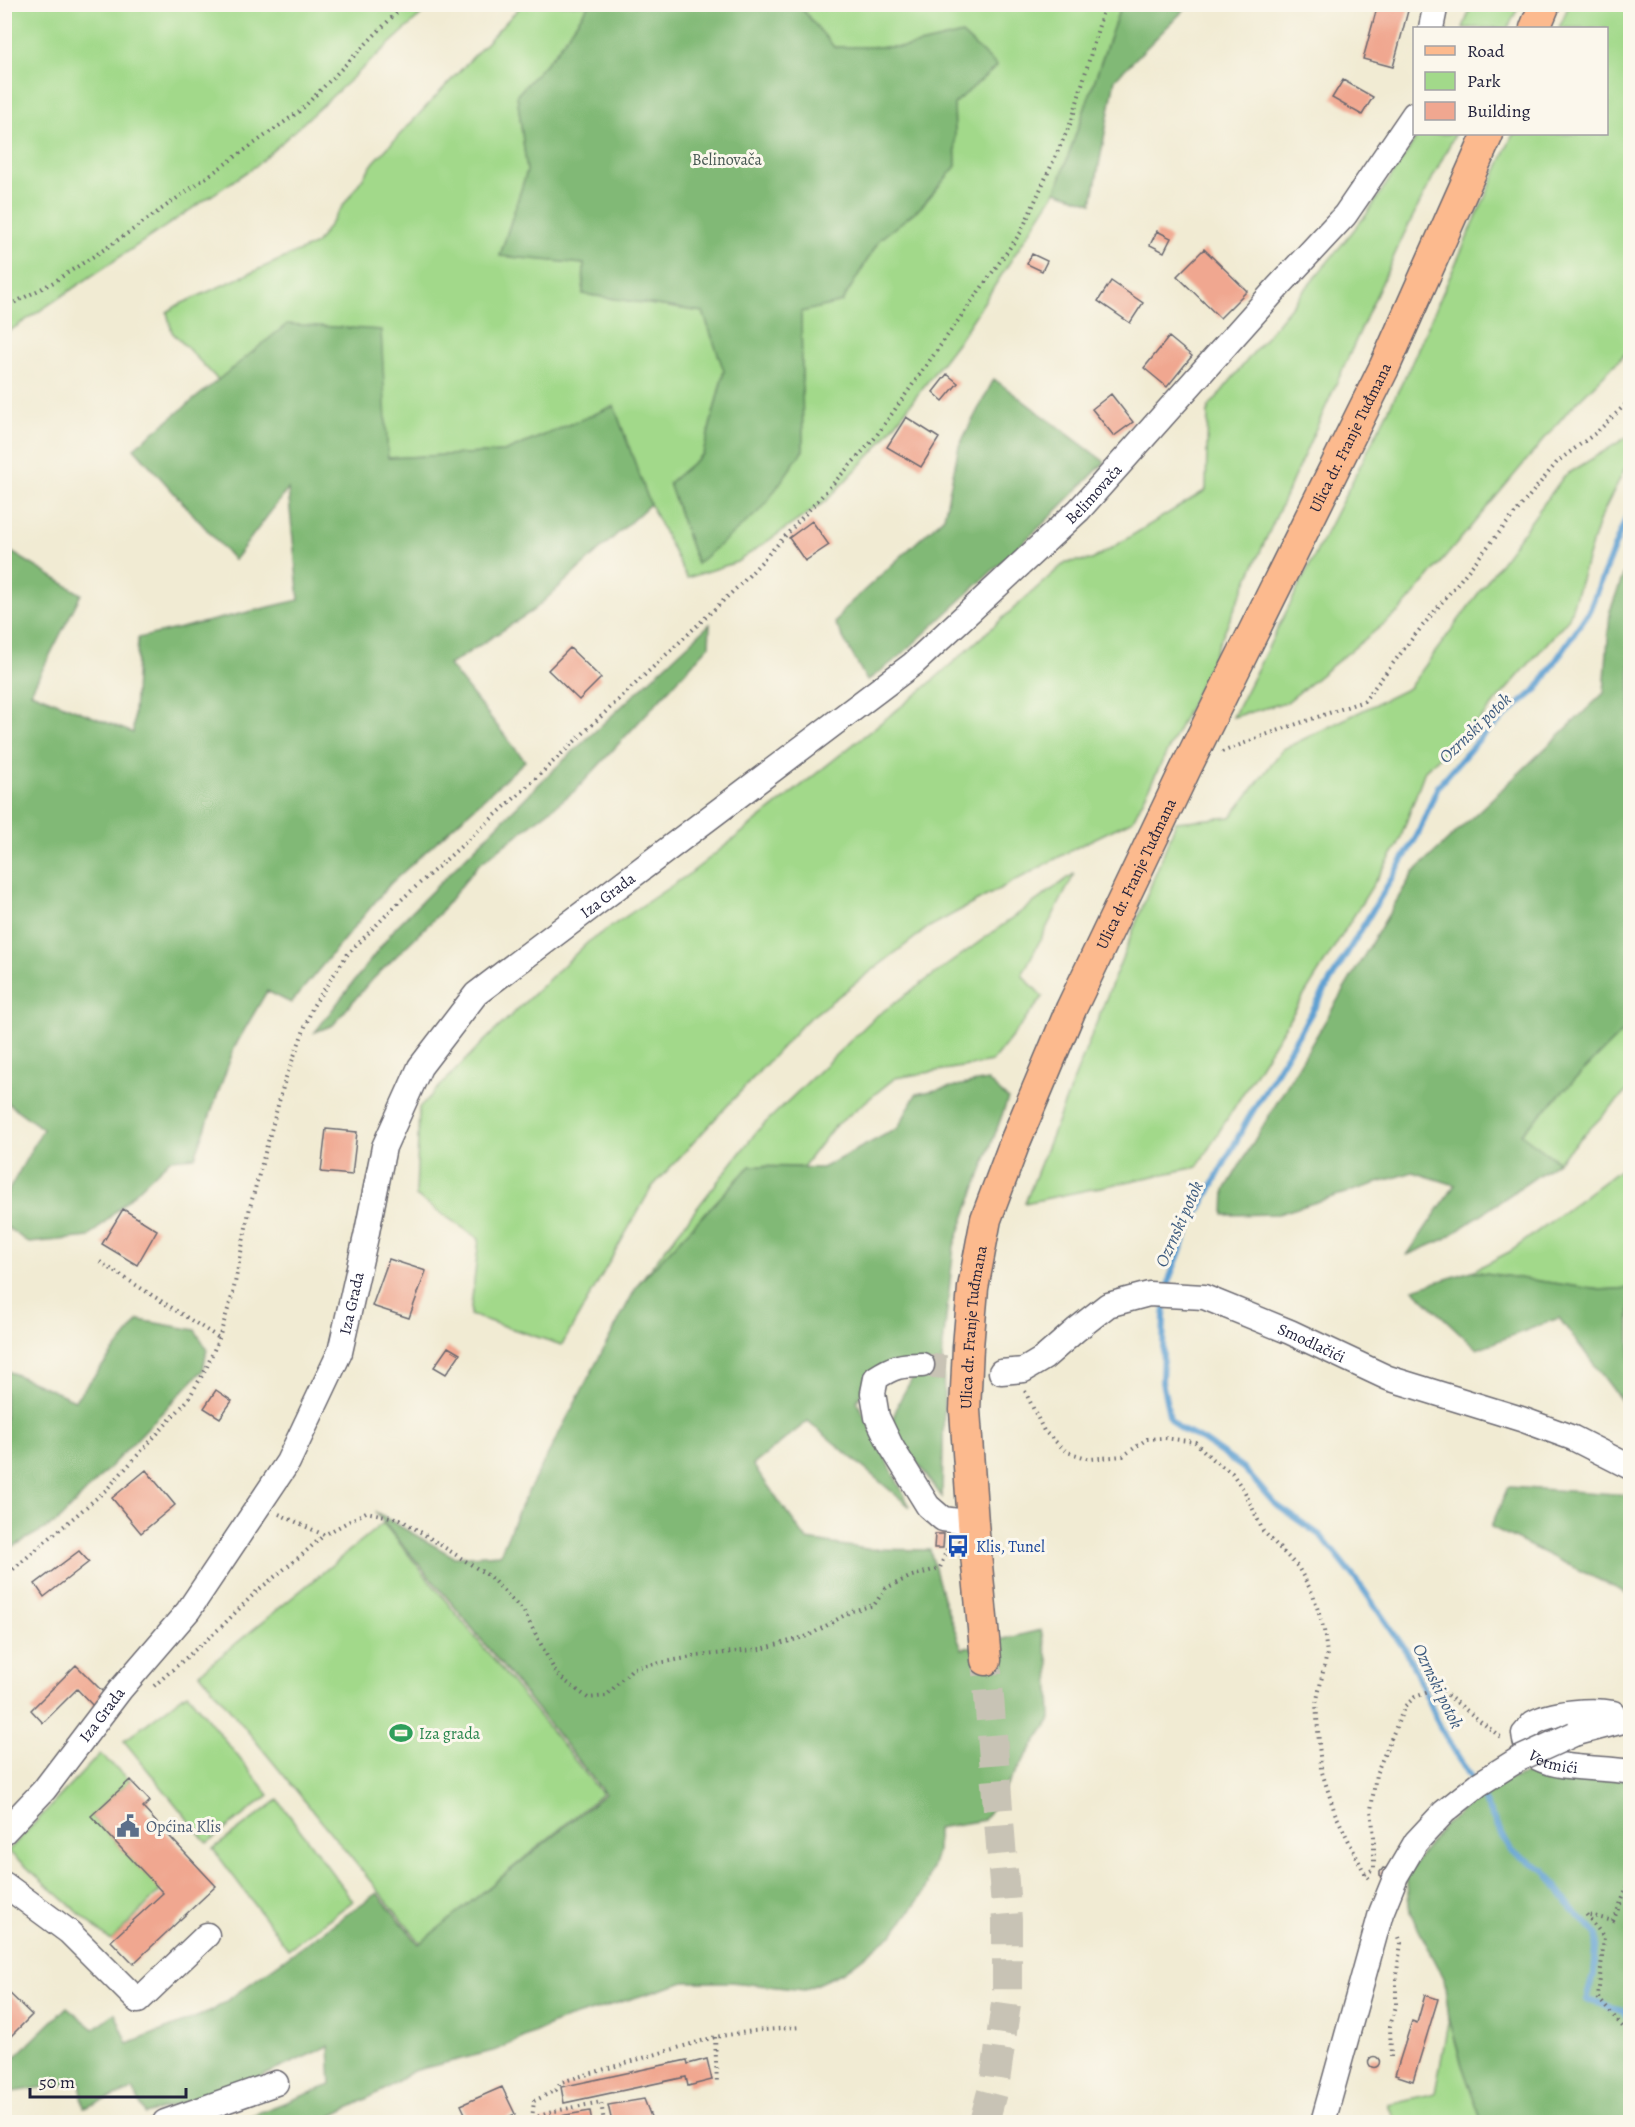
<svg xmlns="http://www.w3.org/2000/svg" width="1635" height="2127" viewBox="0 0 1635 2127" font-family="Alegreya,serif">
	<rect width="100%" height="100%" fill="#fbf7ec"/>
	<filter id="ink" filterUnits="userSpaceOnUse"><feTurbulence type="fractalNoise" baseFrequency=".0167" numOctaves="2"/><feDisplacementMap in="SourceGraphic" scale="12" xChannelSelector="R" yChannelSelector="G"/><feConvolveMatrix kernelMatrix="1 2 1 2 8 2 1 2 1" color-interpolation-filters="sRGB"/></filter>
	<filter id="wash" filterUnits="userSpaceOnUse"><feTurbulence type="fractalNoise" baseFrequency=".008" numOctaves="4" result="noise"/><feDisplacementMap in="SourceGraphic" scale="24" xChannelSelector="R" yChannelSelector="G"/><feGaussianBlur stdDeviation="1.35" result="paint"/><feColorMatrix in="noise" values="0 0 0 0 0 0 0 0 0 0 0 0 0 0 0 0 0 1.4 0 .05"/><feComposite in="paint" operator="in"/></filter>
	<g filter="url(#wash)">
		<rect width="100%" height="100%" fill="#f1ebd3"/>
		<!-- green -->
		<path fill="#a2d98a" stroke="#627e62" stroke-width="1.5" d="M 5,4 L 432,4 L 432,5 L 257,165 L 11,330 L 5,332 Z
			M 1472,4 L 1510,5 L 1517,10 L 1508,28 L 1463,28 Z
			M 522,5 L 589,5 L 555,53 L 517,95 L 527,171 L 500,255 L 584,264 L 583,294 L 703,312 L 724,370 L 703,454 L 669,483 L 697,564 L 803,451 L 801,312 L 842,301 L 880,239 L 921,207 L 956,166 L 954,104 L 997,66 L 962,34 L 907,47 L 834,47 L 801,9 L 804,5 L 1121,5 L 1056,191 L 962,336 L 877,448 L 826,501 L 737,562 L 687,578 L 650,504 L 614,406 L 504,452 L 387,458 L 287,325 L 218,380 L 172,332 L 167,312 L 178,305 L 316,244 L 374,162 Z
			M 1569,5 L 1630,5 L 1630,349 L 1567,412 L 1401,610 L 1287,702 L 1233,717 L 1409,369 L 1513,134 L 1606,134 L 1606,28 L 1559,28 Z
			M 1419,134 L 1455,134 L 1404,234 L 1195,696 L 1133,820 L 1085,843 L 929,927 L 806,1021 L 652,1187 L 562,1345 L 470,1315 L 479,1239 L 416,1196 L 419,1108 L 479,1046 L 588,942 L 692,872 L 922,690 L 1066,562 L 1092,560 L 1206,490 L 1208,408 L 1366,215 Z
			M 1630,435 L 1630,458 L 1599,521 L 1569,618 L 1478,722 L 1425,770 L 1398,845 L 1197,1167 L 1025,1203 L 1176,822 L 1231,817 L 1283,749 L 1409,688 L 1564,476 Z
			M 1075,873 L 1022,975 L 1043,997 L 992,1062 L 895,1078 L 833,1128 L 803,1167 L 750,1166 L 638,1284 L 757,1131 L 875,1017 Z
			M 1630,1024 L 1630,1088 L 1558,1161 L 1520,1134 Z
			M 1630,1162 L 1630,1288 L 1600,1290 L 1472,1271 L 1511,1251 Z
			M 383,1523 L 602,1794 L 421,1943 L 200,1673 Z
			M 187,1693 L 269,1795 L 207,1843 L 124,1741 Z
			M 100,1754 L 130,1780 L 91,1816 L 161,1890 L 111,1941 L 8,1851 Z
			M 278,1800 L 353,1901 L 288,1949 L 213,1849 Z
			M 1449,2018 L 1462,2065 L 1482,2122 L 1395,2122 L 1388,2104 L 1435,2093 Z"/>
		<!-- forest -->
		<path fill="#81b976" stroke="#526e58" stroke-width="1.5" d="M 589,5 L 804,5 L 802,9 L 834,47 L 907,47 L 962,34 L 997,66 L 954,104 L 956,166 L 921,207 L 880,239 L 842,302 L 801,312 L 803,450 L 762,509 L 697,564 L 669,483 L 703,454 L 724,371 L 703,312 L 583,294 L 584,264 L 500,256 L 527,171 L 517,95 L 555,53 Z
			M 1121,5 L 1189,5 L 1115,79 L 1092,203 L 1056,191 Z
			M 287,324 L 381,330 L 388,458 L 504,452 L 614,406 L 650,504 L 534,610 L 449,665 L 525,761 L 390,884 L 291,1003 L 267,991 L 235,1046 L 195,1157 L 170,1159 L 89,1237 L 29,1243 L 4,1225 L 5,1197 L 43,1129 L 5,1101 L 5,548 L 81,594 L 31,692 L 133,733 L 138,638 L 299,600 L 288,489 L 234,560 L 134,448 Z
			M 994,379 L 1105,462 L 1044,523 L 899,657 L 867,681 L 835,623 L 845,608 L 944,517 L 959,446 Z
			M 1630,557 L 1630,1024 L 1521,1134 L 1558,1162 L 1445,1239 L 1407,1255 L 1455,1185 L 1413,1172 L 1278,1214 L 1224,1215 L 1225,1190 L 1413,873 L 1604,693 L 1610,611 Z
			M 710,624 L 709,646 L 576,790 L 477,866 L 439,914 L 367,985 L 333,1025 L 315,1032 L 396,927 L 548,775 Z
			M 987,1080 L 1008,1099 L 954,1246 L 942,1354 L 944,1396 L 942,1497 L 890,1425 L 901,1398 L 922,1361 L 872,1376 L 857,1401 L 910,1507 L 808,1421 L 753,1465 L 807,1540 L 867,1549 L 930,1550 L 943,1598 L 962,1649 L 1041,1630 L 1049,1663 L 1051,1719 L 984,1820 L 937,1828 L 937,1852 L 924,1893 L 894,1933 L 845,1971 L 804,1990 L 731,1982 L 685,1982 L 557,2022 L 497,2050 L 413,2071 L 384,2090 L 324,2120 L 296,2120 L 293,2122 L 234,2122 L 331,2085 L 329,2046 L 242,2085 L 145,2114 L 133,2089 L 84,2108 L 80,2082 L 5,2093 L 4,2068 L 67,2007 L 94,2029 L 115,2013 L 128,2044 L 212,2011 L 377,1893 L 419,1944 L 605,1794 L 459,1612 L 375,1512 L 454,1557 L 500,1554 L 520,1507 L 638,1284 L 750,1166 L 822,1168 L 898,1128 L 916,1094 Z
			M 1472,1271 L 1600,1290 L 1630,1288 L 1630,1412 L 1559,1318 L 1477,1349 L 1413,1289 Z
			M 139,1320 L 195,1330 L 207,1349 L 203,1370 L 57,1522 L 5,1551 L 5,1370 L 75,1400 Z
			M 1508,1487 L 1630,1495 L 1630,1595 L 1491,1527 Z
			M 1541,1769 L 1575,1771 L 1576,1780 L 1626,1779 L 1630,1781 L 1630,2122 L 1482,2122 L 1462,2065 L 1449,2018 L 1444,1978 L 1410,1913 L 1406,1875 L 1443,1826 L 1474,1801 L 1507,1780 Z"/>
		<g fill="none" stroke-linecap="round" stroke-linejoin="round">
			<!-- stream -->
			<path stroke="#5ea0d2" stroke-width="6" d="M 1168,1291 L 1170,1277 L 1190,1227 L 1248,1119 L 1417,836 L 1438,786 L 1482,736 L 1537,689 L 1589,611 L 1630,508
				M 1166,1301 L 1164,1316 L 1162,1382 L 1170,1419 L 1180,1429 L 1203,1440 L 1243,1468 L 1275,1504 L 1321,1536 L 1361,1586 L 1408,1654 L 1440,1727 L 1473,1781
				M 1478,1790 L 1511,1851 L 1545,1870 L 1571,1908 L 1597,1934 L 1594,1975 L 1587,2000 L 1623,2010 L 1630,2021"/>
		</g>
		<g id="blocks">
			<!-- building -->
			<path fill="#f0a790" d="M 1378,4 L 1401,4 L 1409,7 L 1393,67 L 1363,59 Z
				M 1343,80 L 1373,97 L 1362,115 L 1332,98 Z
				M 1157,231 L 1171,238 L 1164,252 L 1150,245 Z
				M 1204,249 L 1247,291 L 1220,318 L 1177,276 Z
				M 1032,254 L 1047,261 L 1042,271 L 1027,264 Z
				M 1111,281 L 1143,303 L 1130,323 L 1098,301 Z
				M 1169,337 L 1192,356 L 1167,387 L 1144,368 Z
				M 947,374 L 958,383 L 943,401 L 933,392 Z
				M 1111,394 L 1133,422 L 1114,436 L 1092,409 Z
				M 906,417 L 939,438 L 921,467 L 887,447 Z
				M 812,521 L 829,545 L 805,561 L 789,538 Z
				M 570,648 L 601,678 L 579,700 L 548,670 Z
				M 326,1129 L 357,1132 L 352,1175 L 321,1172 Z
				M 123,1209 L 157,1230 L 137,1265 L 102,1244 Z
				M 389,1259 L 426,1271 L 409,1318 L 372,1306 Z
				M 448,1347 L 460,1354 L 446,1374 L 434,1367 Z
				M 216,1390 L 232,1401 L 220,1418 L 204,1408 Z
				M 146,1470 L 175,1505 L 141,1533 L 112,1498 Z
				M 935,1534 L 944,1534 L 943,1548 L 934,1548 Z
				M 79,1551 L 89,1562 L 44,1597 L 35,1584 Z
				M 76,1665 L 108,1697 L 96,1709 L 77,1689 L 43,1723 L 31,1710 Z
				M 130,1780 L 150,1801 L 143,1808 L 216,1886 L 133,1964 L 111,1941 L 163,1893 L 91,1816 Z
				M 1383,1868 L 1388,1869 L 1384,1878 L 1380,1875 L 1380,1872 Z
				M 4,1988 L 32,2015 L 4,2043 Z
				M 1425,1995 L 1438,1999 L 1413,2081 L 1395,2075 L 1412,2021 L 1417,2023 Z
				M1368.5 2062a5.5 5.5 0 1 1 11 0a5.5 5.5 0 1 1-11 0Z
				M 707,2059 L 712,2080 L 688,2086 L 686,2077 L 564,2103 L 561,2087 L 687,2060 L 688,2064 Z
				M 502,2087 L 515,2114 L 497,2122 L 469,2122 L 461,2105 Z
				M 644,2099 L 653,2122 L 612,2122 L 608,2105 Z
				M 590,2111 L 592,2122 L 538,2122 L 566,2115 Z"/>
		</g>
	</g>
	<g filter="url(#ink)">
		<use href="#blocks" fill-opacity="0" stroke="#6a6870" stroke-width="1.5"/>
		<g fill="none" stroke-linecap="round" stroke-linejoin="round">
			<!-- minor-tunnel -->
			<path stroke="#c8c3b5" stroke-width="24" stroke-dasharray="24 12" stroke-linecap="butt" d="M 922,1365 L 1001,1372"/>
			<!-- major-tunnel -->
			<path stroke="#c8c3b5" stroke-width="30" stroke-dasharray="30 15" stroke-linecap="butt" d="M 984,2122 L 995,2081 L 1007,1997 L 1007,1920 L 986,1660"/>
			<!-- minor casing -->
			<g stroke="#6a6870" stroke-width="27">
				<g id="minor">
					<path d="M 1431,28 L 1436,4"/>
					<path d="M 922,1365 C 901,1365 894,1366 876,1378 L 873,1393 L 877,1417 L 891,1446 L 928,1506 L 943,1519 L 973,1523"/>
					<path id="s1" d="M 1001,1372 L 1024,1370 L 1044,1358 L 1076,1330 L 1108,1305 L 1149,1294 L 1204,1297 L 1290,1332 L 1388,1378 L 1521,1419 L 1573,1438 L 1630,1467"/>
					<path id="s2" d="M 1617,1721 L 1613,1713 C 1593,1709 1551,1712 1533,1723 C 1530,1726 1527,1731 1524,1734 C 1525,1744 1528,1752 1538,1758 C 1560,1770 1604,1767 1630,1772"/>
					<path d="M 1574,1734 L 1627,1720"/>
					<path id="s3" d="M 4,1832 L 44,1790 L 120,1690 L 188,1611 L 288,1462 L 340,1352 L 367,1232 L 384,1147 L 420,1067 L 476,994 L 913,664 L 1079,510 L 1277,288 L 1345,215 L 1414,114"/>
					<path d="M 4,1884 L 69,1932 L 138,2001 L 207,1935"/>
					<path d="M 165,2122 L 276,2083"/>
					<path d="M 1323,2122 L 1381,1913 L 1396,1876"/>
				</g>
			</g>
			<!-- major casing -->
			<g stroke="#6a6870" stroke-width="33">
				<g id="major">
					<path d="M 1535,28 L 1545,4"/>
					<path id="s4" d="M 986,1660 L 973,1523 L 965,1410 L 968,1347 L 973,1288 L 986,1219 L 1015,1142 L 1071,1009 L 1187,766 L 1384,368 L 1488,134"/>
				</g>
			</g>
			<!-- path -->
			<path stroke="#6a6870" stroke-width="4" stroke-dasharray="1.5 4.5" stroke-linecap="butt" d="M 4,308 L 52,283 L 111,245 L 300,111 L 405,4
				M 1222,752 L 1265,735 L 1364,701 L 1411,640 L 1558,461 L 1597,432 L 1630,400
				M 100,1262 L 219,1338
				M 1025,1391 L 1044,1431 L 1067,1452 L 1090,1459 L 1123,1456 L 1147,1439 L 1165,1438 L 1195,1442 L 1212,1459 L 1232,1473 L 1245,1492 L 1263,1531 L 1298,1567 L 1313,1594 L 1324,1630 L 1327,1654 L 1316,1704 L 1321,1769 L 1335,1813 L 1365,1874 L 1370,1880
				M 279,1514 L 324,1535 L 366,1512 L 400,1519 L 489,1576 L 524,1612 L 557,1675 L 588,1698 L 606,1696 L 633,1668 L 697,1656 L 761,1649 L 808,1636 L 852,1611 L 874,1605 L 886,1588 L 912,1576 L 940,1568 L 949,1543
				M 4,1577 L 106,1490 L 187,1401 L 206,1369 L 219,1338 L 233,1293 L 250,1207 L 285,1080 L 313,1006 L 347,955 L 401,900 L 518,795 L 743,582 L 874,439 L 1021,232 L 1072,120 L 1105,4
				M 154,1686 L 221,1627 L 257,1591 L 303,1554 L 324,1535
				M 1365,1874 L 1374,1869 L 1374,1837 L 1371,1810 L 1376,1774 L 1405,1706 L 1415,1697 L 1434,1690 L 1442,1691 L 1503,1739
				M 1630,1881 L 1613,1921 L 1586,1914 L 1604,1937 L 1598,1998 L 1630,2035
				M 715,2037 L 717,2084
				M 1391,2057 L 1390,2026 L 1396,2006 L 1396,1979 L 1401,1943 L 1398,1934
				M 532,2119 L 534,2101 L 556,2090 L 561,2082 L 715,2037 L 753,2031 L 801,2027
				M 521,2122 L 555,2111 L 601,2102 L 604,2122"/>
			<!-- minor -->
			<use href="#minor" stroke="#fff" stroke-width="24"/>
			<!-- major -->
			<use href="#major" stroke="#fcba8e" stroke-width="30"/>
			<!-- minor-bridge casing -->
			<g stroke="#6a6870" stroke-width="27" stroke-linecap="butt">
				<path id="minor-bridge" d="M 1396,1876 L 1416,1842 L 1444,1812 L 1479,1784 L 1519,1759 L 1574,1734"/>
			</g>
			<!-- minor-bridge -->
			<use href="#minor-bridge" stroke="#fff" stroke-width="24"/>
		</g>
	</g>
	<!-- icons -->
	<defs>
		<g id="bus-bare" transform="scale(1.8)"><path d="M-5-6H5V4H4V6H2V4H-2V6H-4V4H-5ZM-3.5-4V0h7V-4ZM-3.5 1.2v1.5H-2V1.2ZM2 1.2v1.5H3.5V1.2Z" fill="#1a4fb4" stroke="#fbf7ec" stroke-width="2.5" paint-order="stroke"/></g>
		<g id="stadium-bare" transform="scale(1.8)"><path d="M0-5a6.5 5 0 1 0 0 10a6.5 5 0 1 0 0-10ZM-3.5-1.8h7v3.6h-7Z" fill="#2e9e5b" stroke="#fbf7ec" stroke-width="2.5" paint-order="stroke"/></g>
		<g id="civic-bare" transform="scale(1.8)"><path d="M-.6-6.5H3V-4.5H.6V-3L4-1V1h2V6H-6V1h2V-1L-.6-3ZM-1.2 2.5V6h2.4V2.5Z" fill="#5c6f8a" stroke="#fbf7ec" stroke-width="2.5" paint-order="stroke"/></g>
	</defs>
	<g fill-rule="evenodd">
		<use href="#bus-bare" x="958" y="1546"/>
		<use href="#stadium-bare" x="401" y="1733"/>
		<use href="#civic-bare" x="128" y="1826"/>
	</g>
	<g text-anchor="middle" stroke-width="6" stroke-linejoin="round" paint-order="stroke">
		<!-- park labels -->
		<g font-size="16" fill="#485953" stroke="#fbf7ec">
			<text x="727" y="165">Belinovača</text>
		</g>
		<!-- street labels -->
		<g font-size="16" fill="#22223b" stroke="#fbf7ec">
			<text dy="6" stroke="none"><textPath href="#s4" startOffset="1306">Ulica dr. Franje Tuđmana</textPath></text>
			<text dy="6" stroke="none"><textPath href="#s3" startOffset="1774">Belimovača</textPath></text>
			<text dy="6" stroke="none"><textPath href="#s4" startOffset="820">Ulica dr. Franje Tuđmana</textPath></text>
			<text dy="6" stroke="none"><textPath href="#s3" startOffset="1143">Iza Grada</textPath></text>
			<text dy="6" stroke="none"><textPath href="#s3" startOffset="639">Iza Grada</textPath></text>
			<text dy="6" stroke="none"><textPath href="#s4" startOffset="334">Ulica dr. Franje Tuđmana</textPath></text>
			<text dy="6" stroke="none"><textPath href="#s1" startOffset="344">Smodlačići</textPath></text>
			<text dy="6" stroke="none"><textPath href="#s3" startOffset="153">Iza Grada</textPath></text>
			<text dy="6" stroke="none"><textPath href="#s2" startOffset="150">Vetmići</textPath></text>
		</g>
		<!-- transit labels -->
		<g font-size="16" fill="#164399" stroke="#fbf7ec" text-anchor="start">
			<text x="976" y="1552">Klis, Tunel</text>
		</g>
		<!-- leisure labels -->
		<g font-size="16" fill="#27864d" stroke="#fbf7ec" text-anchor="start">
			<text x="419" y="1739">Iza grada</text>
		</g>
		<!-- service labels -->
		<g font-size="16" fill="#4e5e75" stroke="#fbf7ec" text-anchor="start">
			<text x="146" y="1832">Općina Klis</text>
		</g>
		<!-- water labels -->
		<g font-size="18" font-style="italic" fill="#3d5b7f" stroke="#fbf7ec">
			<text transform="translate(1475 728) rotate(-44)" y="6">Ozrnski potok</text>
			<text transform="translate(1179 1224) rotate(-66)" y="6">Ozrnski potok</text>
			<text transform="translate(1438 1686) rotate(64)" y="6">Ozrnski potok</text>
		</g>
	</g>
	<!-- margin -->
	<rect width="1635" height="2127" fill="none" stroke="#fbf7ec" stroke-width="24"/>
	<!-- legend -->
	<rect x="1413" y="27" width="195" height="108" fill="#fbf7ec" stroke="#a4a2a5" stroke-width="1.5"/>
	<rect x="1425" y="46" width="30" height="9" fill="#fcba8e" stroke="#a4a2a5" stroke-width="1.5"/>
	<text x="1467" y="57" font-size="18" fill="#22223b">Road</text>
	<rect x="1425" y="72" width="30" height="18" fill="#a2d98a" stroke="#a4a2a5" stroke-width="1.5"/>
	<text x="1467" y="87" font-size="18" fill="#22223b">Park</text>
	<rect x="1425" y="102" width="30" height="18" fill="#f0a790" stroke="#a4a2a5" stroke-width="1.5"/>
	<text x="1467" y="117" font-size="18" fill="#22223b">Building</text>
	<!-- scale -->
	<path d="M30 2088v9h156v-9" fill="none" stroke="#22223b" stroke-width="3"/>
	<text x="39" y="2088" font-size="18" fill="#22223b" stroke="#fbf7ec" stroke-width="4.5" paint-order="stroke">50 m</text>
</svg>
